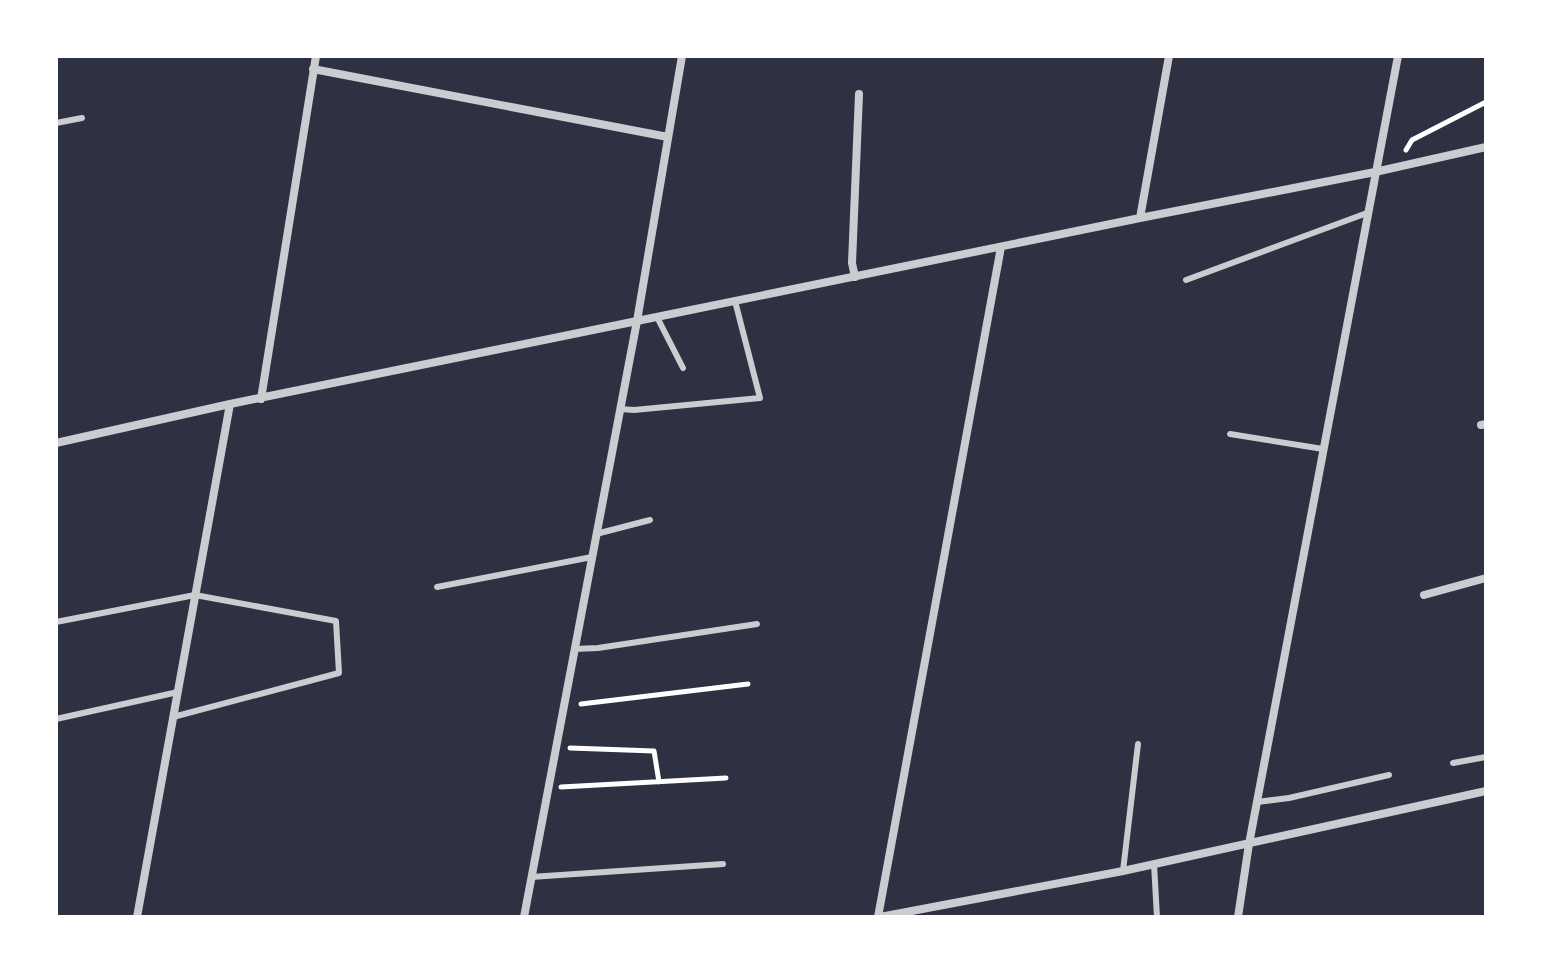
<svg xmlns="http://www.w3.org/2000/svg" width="1542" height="973" viewBox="0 0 1542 973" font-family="Mulish,sans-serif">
	<rect width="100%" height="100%" fill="#2d3142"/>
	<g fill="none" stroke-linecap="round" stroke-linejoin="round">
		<!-- path -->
		<path stroke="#fff" stroke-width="5" d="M 1406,150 L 1412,140 L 1486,102
			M 581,704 L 748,684
			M 570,748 L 654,751 L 659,782
			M 561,787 L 726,778"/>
		<!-- service -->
		<path stroke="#caccd0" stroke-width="6" d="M 56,123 L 82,118
			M 1186,280 L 1367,213
			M 657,317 L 683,368
			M 620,409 L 634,410 L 760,398 L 735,301
			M 1230,434 L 1323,449
			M 596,534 L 650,520
			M 437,587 L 592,557
			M 56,622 L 195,595 L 336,621 L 339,673 L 173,717
			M 574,649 L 598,648 L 757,624
			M 56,719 L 178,692
			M 1453,763 L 1486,757
			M 1257,802 L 1289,798 L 1389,775
			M 1154,864 L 1157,917
			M 1123,871 L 1138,744
			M 531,877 L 723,864"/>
		<!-- minor -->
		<path stroke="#caccd0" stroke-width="8" d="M 313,69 L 668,137
			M 1140,218 L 1169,56
			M 855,277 L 852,263 L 859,94
			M 261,399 L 316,56
			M 1481,425 L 1486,424
			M 56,443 L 230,404 L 637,321 L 1140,218 L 1375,172 L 1486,147
			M 1424,595 L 1486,578
			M 137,917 L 230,404
			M 524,917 L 637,321 L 682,56
			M 878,917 L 1001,247
			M 880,917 L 1123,871 L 1486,791
			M 1238,917 L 1249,844 L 1398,56"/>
	</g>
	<!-- border -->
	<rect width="1542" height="973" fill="none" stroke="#ffffff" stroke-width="116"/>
</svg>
